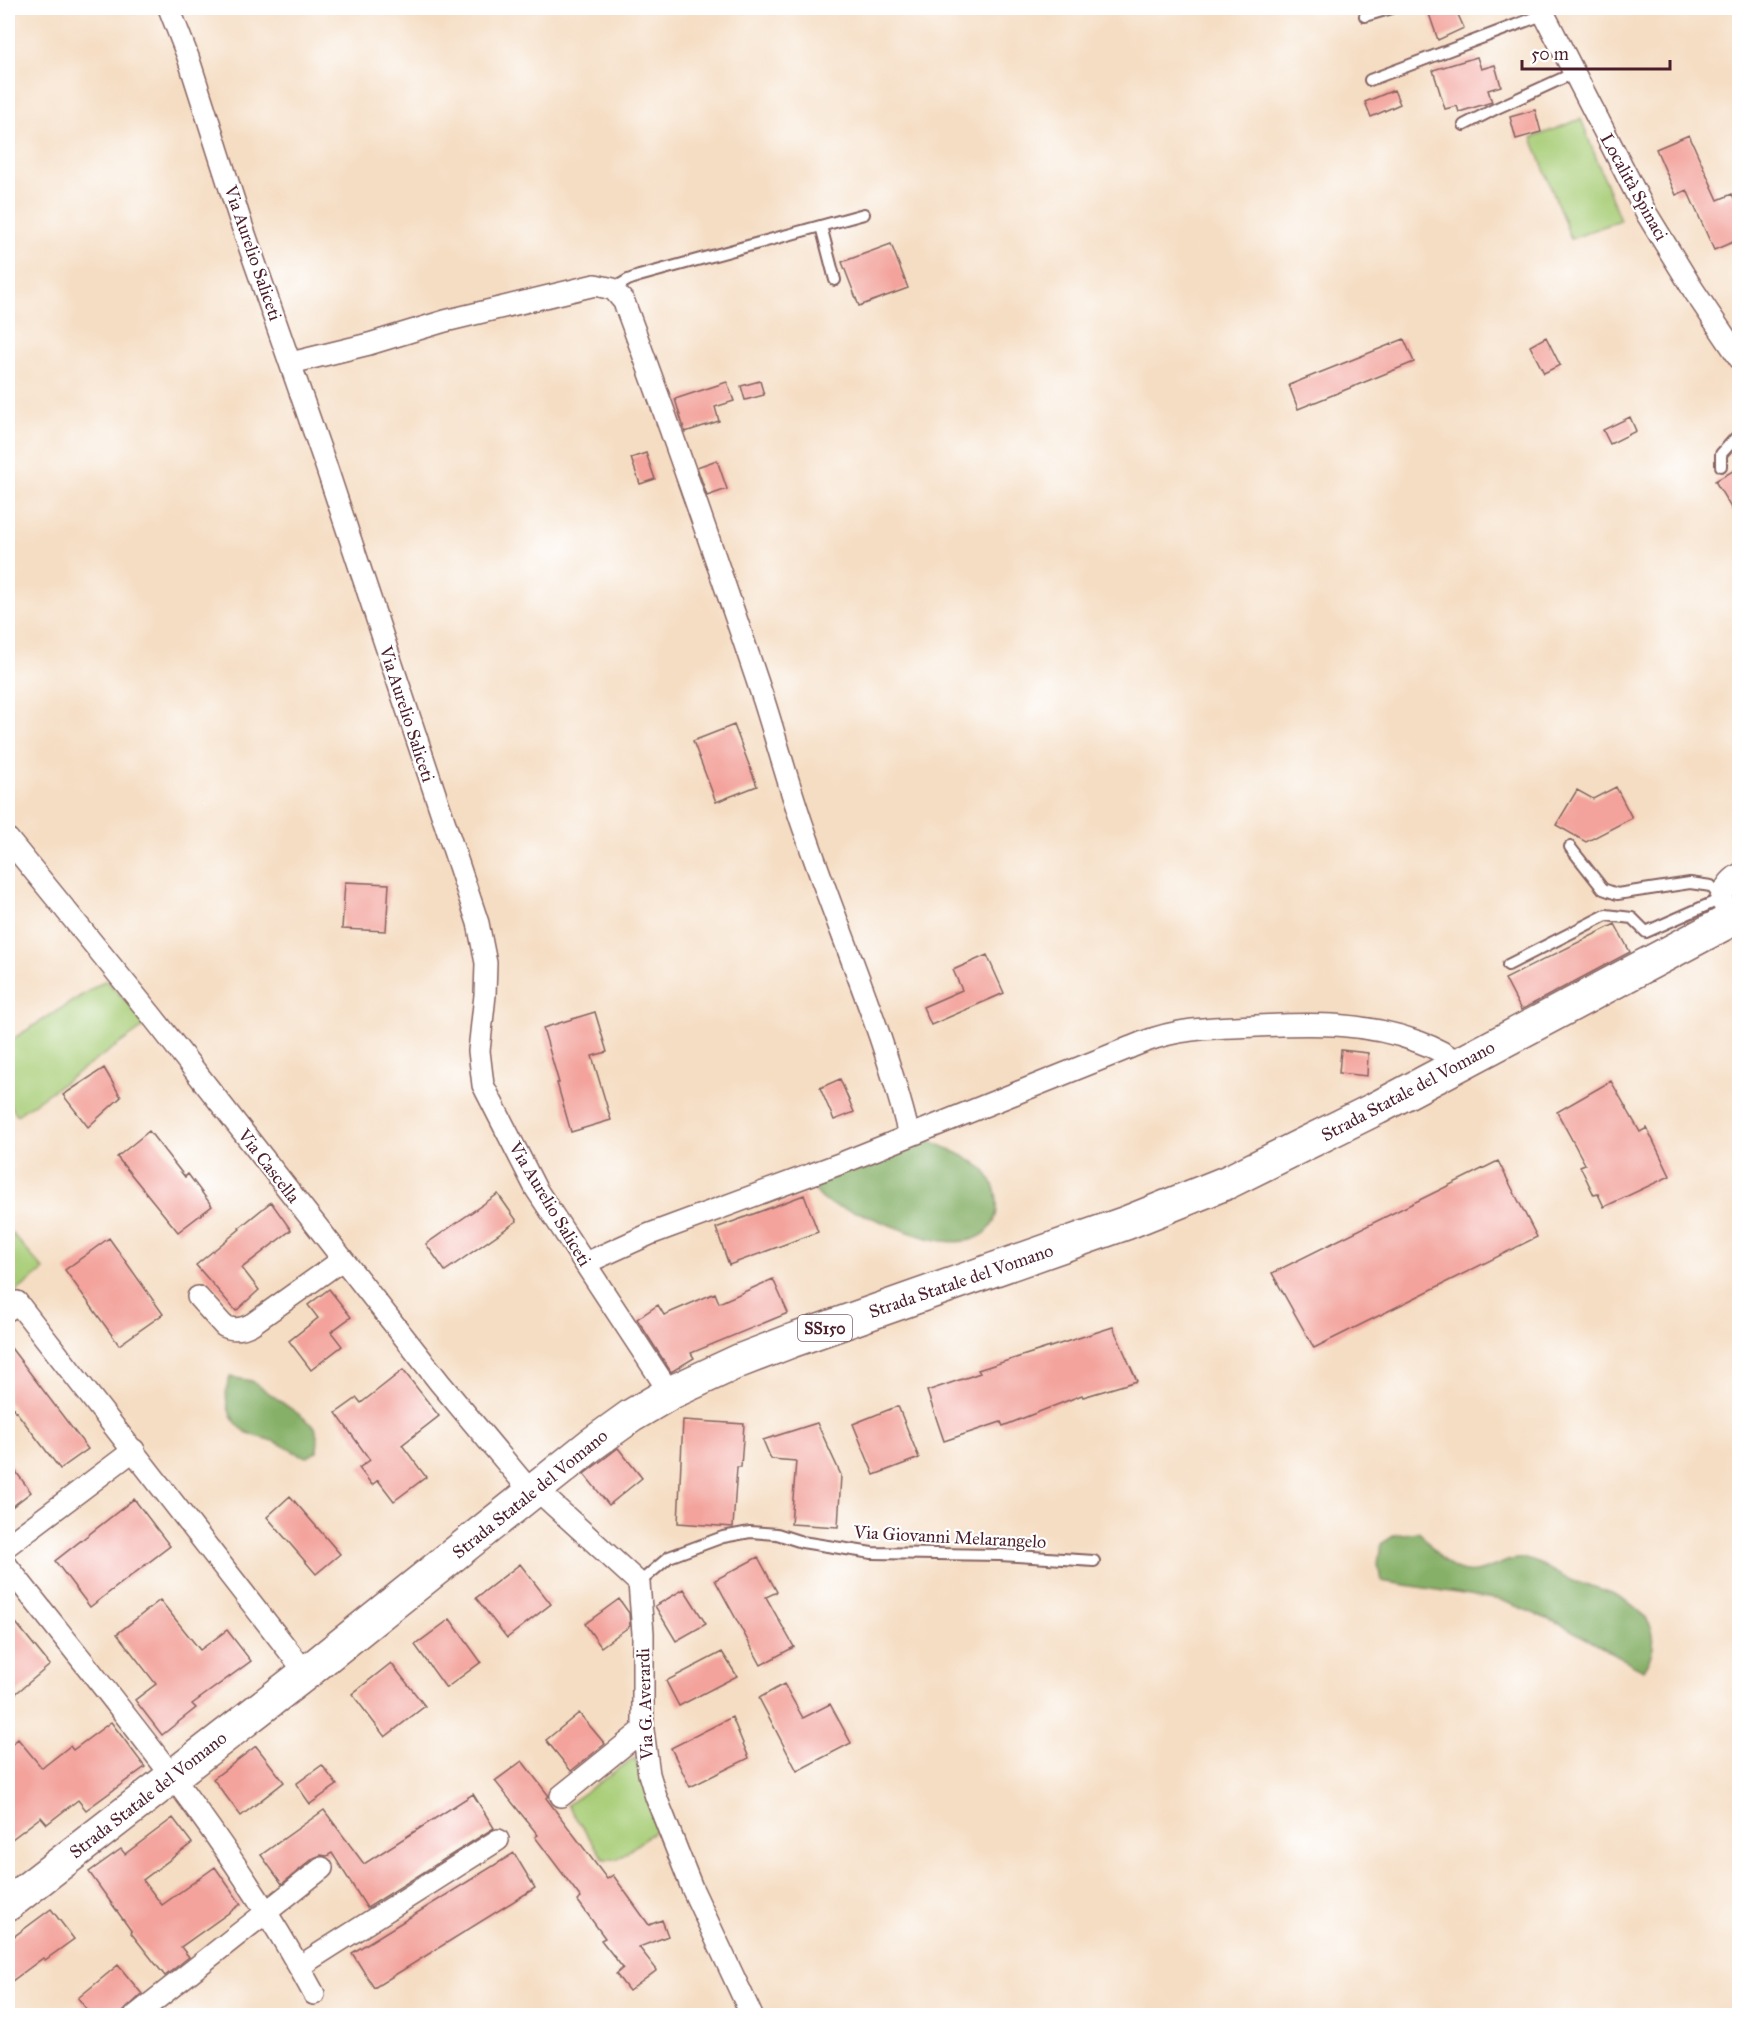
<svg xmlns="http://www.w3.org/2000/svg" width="1747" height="2023" viewBox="0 0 1747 2023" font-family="'IM FELL Great Primer',serif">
	<rect width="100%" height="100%" fill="#fff"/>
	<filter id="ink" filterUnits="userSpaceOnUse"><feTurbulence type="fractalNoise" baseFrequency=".0167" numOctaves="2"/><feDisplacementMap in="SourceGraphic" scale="12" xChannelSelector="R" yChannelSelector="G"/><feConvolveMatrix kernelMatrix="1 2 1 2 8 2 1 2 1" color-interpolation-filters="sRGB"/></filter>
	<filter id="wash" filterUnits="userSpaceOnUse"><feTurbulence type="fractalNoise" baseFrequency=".008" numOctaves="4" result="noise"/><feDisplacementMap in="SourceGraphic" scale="24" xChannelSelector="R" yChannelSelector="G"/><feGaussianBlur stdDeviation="1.35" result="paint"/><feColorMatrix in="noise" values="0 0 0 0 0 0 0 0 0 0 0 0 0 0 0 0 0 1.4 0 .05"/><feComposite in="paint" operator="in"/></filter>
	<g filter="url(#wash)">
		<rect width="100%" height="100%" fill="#f5ddc3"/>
		<!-- green -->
		<path fill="#a8cd77" stroke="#797651" stroke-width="1.5" d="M 1581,119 L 1620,220 L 1571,239 L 1532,138 Z
			M 106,980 L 148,1024 L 17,1115 L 8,1102 L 8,1042 Z
			M 8,1229 L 44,1270 L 8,1298 Z
			M 634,1758 L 644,1774 L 660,1827 L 618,1859 L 604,1859 L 567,1805 Z"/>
		<!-- forest -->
		<path fill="#86b068" stroke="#68684a" stroke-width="1.5" d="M 923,1139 C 942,1145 961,1154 977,1164 C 1002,1181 1007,1229 974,1239 C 940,1250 892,1225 860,1213 C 849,1210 834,1207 825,1201 C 819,1197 814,1189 810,1183 Z
			M 230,1377 L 252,1381 L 304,1418 L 315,1427 L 318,1440 L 317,1451 L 308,1457 C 297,1455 289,1448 278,1443 C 268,1438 256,1438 246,1432 C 227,1419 222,1397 230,1377 Z
			M 1419,1532 C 1431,1545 1441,1563 1458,1570 C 1481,1580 1503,1556 1525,1559 C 1543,1562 1554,1574 1571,1580 C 1582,1585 1595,1586 1606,1591 C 1643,1606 1669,1632 1643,1670 L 1562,1625 L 1501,1600 L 1381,1581 L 1378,1564 L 1381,1544 L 1395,1535 Z"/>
		<g id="blocks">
			<!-- building -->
			<path fill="#f3a39b" d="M 1427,8 L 1455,8 L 1464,28 L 1438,40 Z
				M 1477,57 L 1481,69 L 1495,65 L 1501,86 L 1488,90 L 1492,102 L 1459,112 L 1457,106 L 1445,109 L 1433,70 Z
				M 1394,90 L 1400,104 L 1371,117 L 1365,102 Z
				M 1535,110 L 1541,132 L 1516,139 L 1510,117 Z
				M 1689,135 L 1718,200 L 1732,194 L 1740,211 L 1740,239 L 1714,250 L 1687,190 L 1676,195 L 1656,149 Z
				M 891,244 L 908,288 L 859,306 L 842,262 Z
				M 1546,337 L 1560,365 L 1544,373 L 1530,346 Z
				M 1404,339 L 1414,362 L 1298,409 L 1289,385 Z
				M 760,381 L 764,395 L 745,400 L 741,386 Z
				M 727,382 L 734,401 L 715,407 L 719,421 L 685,432 L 675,399 Z
				M 1630,417 L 1636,431 L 1610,444 L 1603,430 Z
				M 646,453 L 655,479 L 640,484 L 631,458 Z
				M 717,460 L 727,489 L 707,496 L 697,467 Z
				M 1740,467 L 1740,523 L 1715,481 Z
				M 734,725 L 757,786 L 716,802 L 693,741 Z
				M 1616,787 L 1632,818 L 1586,842 L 1556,825 L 1577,790 L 1593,799 Z
				M 345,882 L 389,884 L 386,931 L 342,929 Z
				M 1615,924 L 1630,952 L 1521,1010 L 1505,979 Z
				M 987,955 L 1004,993 L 931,1025 L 923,1007 L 962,990 L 953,970 Z
				M 595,1012 L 607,1052 L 592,1056 L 611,1120 L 571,1132 L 557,1083 L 559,1083 L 543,1028 Z
				M 1341,1050 L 1368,1053 L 1367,1076 L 1339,1073 Z
				M 104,1068 L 121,1097 L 88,1127 L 63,1095 Z
				M 840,1079 L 854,1112 L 834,1120 L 820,1088 Z
				M 1611,1081 L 1640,1132 L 1647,1128 L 1670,1176 L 1604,1207 L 1598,1194 L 1594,1195 L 1580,1166 L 1585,1164 L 1557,1112 Z
				M 149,1131 L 185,1177 L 188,1174 L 212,1206 L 178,1232 L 117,1157 Z
				M 1498,1161 L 1537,1237 L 1314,1348 L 1272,1273 Z
				M 498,1194 L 517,1221 L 445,1271 L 426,1244 Z
				M 804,1195 L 818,1232 L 729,1265 L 716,1228 Z
				M 271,1202 L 291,1230 L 242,1268 L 259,1290 L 236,1311 L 196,1265 L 240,1229 L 239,1228 Z
				M 109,1238 L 163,1314 L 119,1345 L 65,1270 Z
				M 773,1279 L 788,1313 L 691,1353 L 694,1358 L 671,1372 L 637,1319 L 658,1305 L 664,1315 L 715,1293 L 719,1303 Z
				M 329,1289 L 351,1317 L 331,1332 L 342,1346 L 311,1370 L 289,1341 L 318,1318 L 308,1305 Z
				M 1113,1327 L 1137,1381 L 1083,1397 L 1082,1395 L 1003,1426 L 1001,1422 L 944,1441 L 927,1391 L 980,1373 L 978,1370 Z
				M 8,1344 L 88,1449 L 60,1469 L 8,1401 Z
				M 403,1370 L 439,1416 L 402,1445 L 426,1477 L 394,1501 L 378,1480 L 372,1485 L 359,1468 L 370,1460 L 336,1413 L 357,1398 L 361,1403 Z
				M 898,1406 L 919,1458 L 874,1475 L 853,1424 Z
				M 683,1420 L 744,1424 L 741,1467 L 737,1467 L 733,1527 L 678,1523 Z
				M 817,1423 L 841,1475 L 838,1527 L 791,1524 L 796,1461 L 771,1459 L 763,1440 Z
				M 618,1448 L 642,1478 L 609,1505 L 584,1474 Z
				M 8,1461 L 31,1492 L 8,1510 Z
				M 290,1496 L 340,1554 L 316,1574 L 267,1517 Z
				M 134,1499 L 170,1546 L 90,1607 L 55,1561 Z
				M 758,1557 L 777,1592 L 766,1597 L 794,1647 L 761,1665 L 715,1580 Z
				M 520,1564 L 551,1604 L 507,1638 L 476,1598 Z
				M 684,1589 L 706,1624 L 676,1641 L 655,1606 Z
				M 619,1599 L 629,1613 L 630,1626 L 601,1647 L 585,1624 Z
				M 160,1600 L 200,1650 L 227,1630 L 251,1661 L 192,1704 L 196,1708 L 162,1735 L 135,1700 L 156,1684 L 117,1634 Z
				M 8,1613 L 50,1665 L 14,1695 L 8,1687 Z
				M 450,1619 L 481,1662 L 446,1688 L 415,1645 Z
				M 722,1652 L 737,1676 L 679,1706 L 666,1681 Z
				M 391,1663 L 425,1706 L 385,1737 L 352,1694 Z
				M 784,1684 L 803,1718 L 830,1704 L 851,1743 L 797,1771 L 759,1698 Z
				M 579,1713 L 605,1744 L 571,1771 L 546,1740 Z
				M 732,1717 L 749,1758 L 690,1787 L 671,1748 Z
				M 111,1722 L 145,1767 L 86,1810 L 78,1800 L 47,1824 L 41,1817 L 8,1842 L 8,1747 L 18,1739 L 42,1768 L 70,1746 L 73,1750 Z
				M 256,1746 L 284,1782 L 241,1816 L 213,1779 Z
				M 522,1761 L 549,1796 L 546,1798 L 607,1879 L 613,1875 L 649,1925 L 662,1920 L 668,1936 L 639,1947 L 657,1970 L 629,1991 L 616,1974 L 623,1968 L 601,1940 L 605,1938 L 578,1901 L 581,1898 L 535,1837 L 538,1835 L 495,1781 Z
				M 322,1765 L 337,1785 L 310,1804 L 296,1784 Z
				M 473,1794 L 494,1828 L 367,1908 L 332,1853 L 327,1856 L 321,1855 L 314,1858 L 282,1884 L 261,1855 L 324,1810 L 364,1864 Z
				M 173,1818 L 192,1843 L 143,1880 L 162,1905 L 215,1867 L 241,1904 L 181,1947 L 189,1957 L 165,1976 L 131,1933 L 132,1932 L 89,1872 L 121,1849 L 125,1854 Z
				M 514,1853 L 535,1888 L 374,1988 L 352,1953 Z
				M 51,1909 L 74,1939 L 45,1960 L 43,1958 L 8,1984 L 8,1941 Z
				M 118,1965 L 142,1994 L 119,2016 L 92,2016 L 78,1998 Z"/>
		</g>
	</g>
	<g filter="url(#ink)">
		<use href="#blocks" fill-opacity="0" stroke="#866260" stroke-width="1.5"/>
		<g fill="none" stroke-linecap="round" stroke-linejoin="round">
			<!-- lane casing -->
			<g stroke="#866260" stroke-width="14">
				<path id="lane" d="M 1365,16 L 1392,8
					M 1370,80 L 1545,14
					M 1464,125 L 1495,109 L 1574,73
					M 821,226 L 835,280
					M 613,289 L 628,280 L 639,276 L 864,214
					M 1721,466 L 1721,454 L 1740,433
					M 1508,965 L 1606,915 L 1632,918 L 1646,932 L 1721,899 L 1711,886 L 1690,883 L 1617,894 L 1603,889 L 1570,847
					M 639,1583 L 669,1557 L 723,1537 L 750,1532 L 777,1534 L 802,1542 L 872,1553 L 1000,1555 L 1094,1561"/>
			</g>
			<!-- street casing -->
			<g stroke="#866260" stroke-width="24">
				<path id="street" d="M 169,8 L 188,57 L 241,223 L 326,466 L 478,923 L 486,963 L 485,995 L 479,1051 L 483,1085 L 536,1189 L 670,1393
					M 1541,8 L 1645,211 L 1694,291 L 1740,359
					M 291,363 L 369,344 L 445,321 L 595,285 L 613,289 L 624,302 C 673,434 719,567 764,701 C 778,745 790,791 806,835 C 840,935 884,1032 909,1135
					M 8,839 L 152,1016 L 440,1383 L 532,1493
					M 1731,919 L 1721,899 C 1725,888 1729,880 1740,874
					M 586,1263 L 650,1234 L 842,1163 L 1131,1047 C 1147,1040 1163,1035 1179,1032 C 1205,1027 1231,1027 1257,1026 C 1313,1023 1366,1022 1419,1042 C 1433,1047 1448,1054 1459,1064
					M 198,1297 L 224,1326 C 234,1331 243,1329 252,1324 L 342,1260
					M 8,1310 L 17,1302 L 306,1673
					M 536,1489 L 639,1583 L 643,1633 L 643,1730 L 649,1774 L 656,1797 L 692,1888 L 752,2016
					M 8,1545 L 134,1450
					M 8,1567 C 116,1704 231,1839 314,1994
					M 561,1796 L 643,1730
					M 300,1966 L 498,1840
					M 135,2016 L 322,1868"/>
			</g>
			<!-- primary casing -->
			<g stroke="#866260" stroke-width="36">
				<path id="primary" d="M 8,1904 L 306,1673 L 592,1444 L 631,1416 L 670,1393 L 739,1361 L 791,1341 L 1126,1223 L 1228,1182 L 1377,1108 L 1740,915"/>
			</g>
			<!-- lane -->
			<use href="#lane" stroke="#fff" stroke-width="10"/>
			<!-- street -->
			<use href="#street" stroke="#fff" stroke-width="21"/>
			<!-- primary -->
			<use href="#primary" stroke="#fff" stroke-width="33"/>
		</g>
	</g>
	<g text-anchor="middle" stroke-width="4.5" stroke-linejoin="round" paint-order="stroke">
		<!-- shield labels -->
		<rect fill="#fff" stroke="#80626b" stroke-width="1.5" x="798" y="1315" width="54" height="26" rx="4.5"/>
		<g font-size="16" font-weight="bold" fill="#4a1f2b">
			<text x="825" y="1334">SS150</text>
		</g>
		<!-- street labels -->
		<g font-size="18" fill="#4a1f2b" stroke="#fff">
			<text transform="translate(1634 187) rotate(61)" y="6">Località Spinaci</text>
			<text transform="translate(253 253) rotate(71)" y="6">Via Aurelio Saliceti</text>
			<text transform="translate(407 714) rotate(72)" y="6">Via Aurelio Saliceti</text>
			<text transform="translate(1408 1091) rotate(-28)" y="6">Strada Statale del Vomano</text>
			<text transform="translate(269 1166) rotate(52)" y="6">Via Cascella</text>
			<text transform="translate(550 1204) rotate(59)" y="6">Via Aurelio Saliceti</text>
			<text transform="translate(961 1281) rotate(-19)" y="6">Strada Statale del Vomano</text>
			<text transform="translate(530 1494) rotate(-39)" y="6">Strada Statale del Vomano</text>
			<text transform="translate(950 1537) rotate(3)" y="6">Via Giovanni Melarangelo</text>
			<text transform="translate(645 1704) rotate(-92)" y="6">Via G. Averardi</text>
			<text transform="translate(148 1795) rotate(-38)" y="6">Strada Statale del Vomano</text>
		</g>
	</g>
	<!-- margin -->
	<rect width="1747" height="2023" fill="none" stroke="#fff" stroke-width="30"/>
	<!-- scale -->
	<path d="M1522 60v9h148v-9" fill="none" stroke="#4a1f2b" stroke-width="3"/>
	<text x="1531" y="60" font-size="18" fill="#4a1f2b" stroke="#ffffff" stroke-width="4.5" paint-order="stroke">50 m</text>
</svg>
